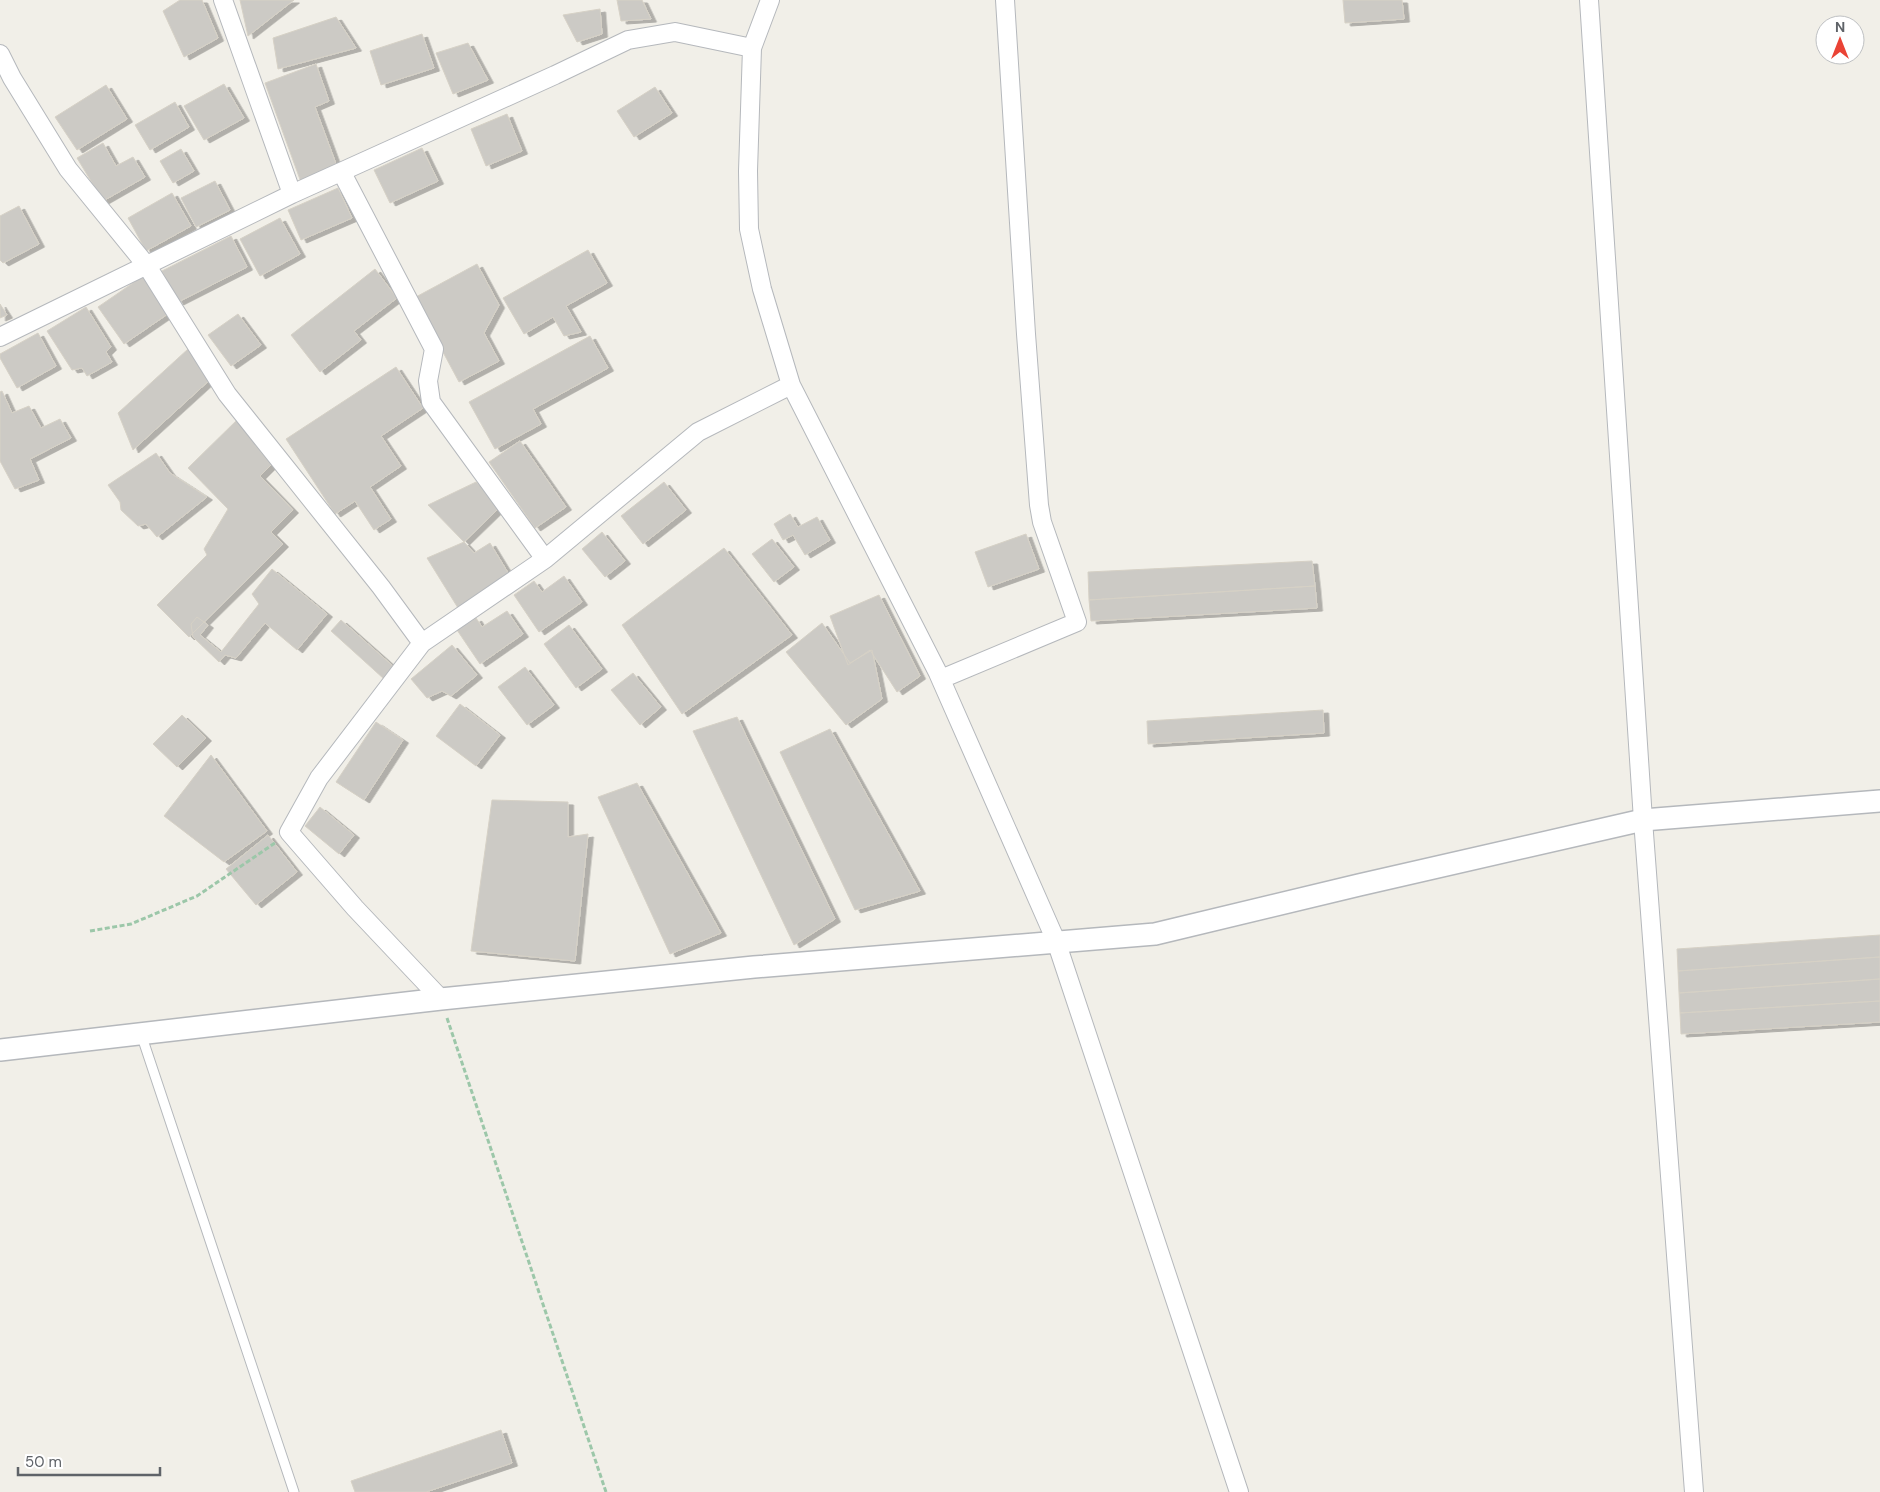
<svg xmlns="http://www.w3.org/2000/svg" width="1880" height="1492" viewBox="0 0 1880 1492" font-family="'DM Sans',sans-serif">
	<defs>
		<filter id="shadow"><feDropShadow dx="5.5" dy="3" stdDeviation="0" flood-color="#0004"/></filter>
	</defs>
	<rect width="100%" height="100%" fill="#f1efe8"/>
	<!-- building -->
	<path fill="#cccac5" stroke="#d6d1c6" filter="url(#shadow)" d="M 180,0 L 202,0 L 218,38 L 184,57 L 163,11 Z
		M 240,0 L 294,0 L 248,36 Z
		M 617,0 L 642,0 L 651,19 L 621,21 Z
		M 1343,0 L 1402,0 L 1404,19 L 1345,23 Z
		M 600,9 L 602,34 L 577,42 L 563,15 Z
		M 336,17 L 356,48 L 278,69 L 273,38 Z
		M 422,34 L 434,68 L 381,85 L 370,51 Z
		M 468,43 L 488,80 L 453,94 L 436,53 Z
		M 316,64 L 329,101 L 315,107 L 339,172 L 302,185 L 265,83 Z
		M 224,84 L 244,118 L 204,140 L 184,106 Z
		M 106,85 L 127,119 L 77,150 L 55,117 Z
		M 655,87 L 672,113 L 634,137 L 617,111 Z
		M 175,102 L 189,127 L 150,150 L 135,125 Z
		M 507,114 L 522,151 L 486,166 L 471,129 Z
		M 103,143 L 116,166 L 133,157 L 145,177 L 103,201 L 77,158 Z
		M 422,148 L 438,181 L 390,203 L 374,170 Z
		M 181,149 L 194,171 L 173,183 L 160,161 Z
		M 215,181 L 230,210 L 196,227 L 181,198 Z
		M 338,188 L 352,218 L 301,240 L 288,210 Z
		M 172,193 L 191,226 L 146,251 L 128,218 Z
		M 19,206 L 39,244 L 3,263 L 0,260 L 0,216 Z
		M 280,218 L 300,254 L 260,276 L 240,239 Z
		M 231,236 L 247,267 L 178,302 L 162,271 Z
		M 588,250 L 607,283 L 566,306 L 581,332 L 564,336 L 553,317 L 524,334 L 503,298 Z
		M 477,264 L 499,305 L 484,333 L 499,361 L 459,382 L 414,298 Z
		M 375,269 L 397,298 L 354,331 L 361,340 L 320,372 L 291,335 Z
		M 149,272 L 175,309 L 124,344 L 98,307 Z
		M 0,304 L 7,315 L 0,318 Z
		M 86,307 L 111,347 L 106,352 L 112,362 L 87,376 L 82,368 L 72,370 L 47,331 Z
		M 238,314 L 261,345 L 231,366 L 208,335 Z
		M 38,333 L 56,366 L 17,388 L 0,358 L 0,354 Z
		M 590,336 L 608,368 L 533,409 L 541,424 L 495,449 L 469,402 Z
		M 188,349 L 213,377 L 133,450 L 118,413 Z
		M 396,367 L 423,408 L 381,436 L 401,466 L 370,487 L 391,519 L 374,530 L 355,501 L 335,514 L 286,439 Z
		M 2,391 L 12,413 L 29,406 L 41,428 L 60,419 L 71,438 L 30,459 L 39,480 L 15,489 L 0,461 L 0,392 Z
		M 240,417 L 279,457 L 260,476 L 293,510 L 271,532 L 283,544 L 189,637 L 157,605 L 207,555 L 204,549 L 228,509 L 188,468 Z
		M 520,441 L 566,507 L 535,528 L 489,462 Z
		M 156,453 L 170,473 L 207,497 L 157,537 L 146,524 L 138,526 L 121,510 L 120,502 L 108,485 Z
		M 476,482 L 501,506 L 464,542 L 428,505 Z
		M 664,482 L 686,510 L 643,544 L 621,516 Z
		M 790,514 L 798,527 L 817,517 L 830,540 L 805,555 L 793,535 L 783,540 L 774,524 Z
		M 602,532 L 625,561 L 605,577 L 582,549 Z
		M 1026,534 L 1039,569 L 988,587 L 975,552 Z
		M 772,539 L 794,567 L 774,582 L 752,554 Z
		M 464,542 L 474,553 L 490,543 L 510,576 L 458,608 L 427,558 Z
		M 724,548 L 792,635 L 682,714 L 622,625 Z
		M 1312,561 L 1315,586 L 1089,600 L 1088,572 Z
		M 272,569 L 327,614 L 297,650 L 265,623 L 236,658 L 225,655 L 219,662 L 193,637 L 191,624 L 197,617 L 208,625 L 200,635 L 221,652 L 259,604 L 252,594 Z
		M 564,576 L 582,602 L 539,632 L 514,595 L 534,581 L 542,592 Z
		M 1315,586 L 1317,608 L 1091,621 L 1089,600 Z
		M 879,595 L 920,676 L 897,692 L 870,650 L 848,665 L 830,616 Z
		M 507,611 L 523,634 L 480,664 L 457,630 L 476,618 L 482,627 Z
		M 341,620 L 394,667 L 384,679 L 331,631 Z
		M 822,623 L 850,663 L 872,650 L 882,699 L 846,725 L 786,652 Z
		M 569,625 L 602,669 L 576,688 L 544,644 Z
		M 452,645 L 477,675 L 451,696 L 442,691 L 427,698 L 411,679 Z
		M 525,667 L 554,705 L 527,725 L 498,687 Z
		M 633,673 L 661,707 L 640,725 L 611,690 Z
		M 460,704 L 500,735 L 476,766 L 436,736 Z
		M 1323,710 L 1324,733 L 1148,744 L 1147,721 Z
		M 182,715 L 206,738 L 177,767 L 153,744 Z
		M 737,717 L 835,919 L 794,945 L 693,731 Z
		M 376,722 L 403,740 L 364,800 L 336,782 Z
		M 830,729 L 920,891 L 855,910 L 780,752 Z
		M 211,755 L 267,831 L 224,862 L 164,816 Z
		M 637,783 L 721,933 L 670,954 L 598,797 Z
		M 492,800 L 568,802 L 568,837 L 588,834 L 575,961 L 471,951 Z
		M 320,807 L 354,835 L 339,854 L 305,826 Z
		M 268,835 L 297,872 L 256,905 L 226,869 Z
		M 1880,935 L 1880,957 L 1678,971 L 1677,949 Z
		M 1880,957 L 1880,979 L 1679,993 L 1678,971 Z
		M 1880,979 L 1880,1001 L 1680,1013 L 1679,993 Z
		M 1880,1001 L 1880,1022 L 1681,1034 L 1680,1013 Z
		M 501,1430 L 512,1463 L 426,1492 L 355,1492 L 351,1481 Z"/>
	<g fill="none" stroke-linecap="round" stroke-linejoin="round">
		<!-- service casing -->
		<g stroke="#b5b8bc" stroke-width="11">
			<path id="service" d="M 141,1034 L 294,1492"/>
		</g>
		<!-- minor casing -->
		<g stroke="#b5b8bc" stroke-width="20">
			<path id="minor" d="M 223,0 L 292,194
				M 770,0 L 752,48 L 748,171 L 749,229 L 762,289 L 791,385 L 938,673 L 1056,941 L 1239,1492
				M 1589,0 L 1643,820 L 1694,1492
				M 0,54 L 12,78 L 68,169 L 147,266 L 227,394 L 381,587 L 422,643
				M 342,173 L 434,349 L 428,381 L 431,402 L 545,559 L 422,643 L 319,778 L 289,832 L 355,908 L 441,999
				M 0,337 L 292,194 L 555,75 L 628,40 L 675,32 L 752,48
				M 545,559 L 698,432 L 791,385
				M 941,679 L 1077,622 L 1042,522 L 1039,505 L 1026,334 L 1005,0"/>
		</g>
		<!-- tertiary casing -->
		<g stroke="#b5b8bc" stroke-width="24">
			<path id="tertiary" d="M 0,1050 L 441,999 L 754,967 L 1155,934 L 1359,885 L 1643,820 L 1880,801"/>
		</g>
		<!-- path -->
		<path stroke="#9cc7a9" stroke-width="3" stroke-dasharray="5 2.5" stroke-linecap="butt" d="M 90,931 L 131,924 L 197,896 L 275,843
			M 447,1018 L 606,1492"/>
		<!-- service -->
		<use href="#service" stroke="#fff" stroke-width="9"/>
		<!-- minor -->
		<use href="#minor" stroke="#fff" stroke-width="18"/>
		<!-- tertiary -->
		<use href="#tertiary" stroke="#fff" stroke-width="21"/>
	</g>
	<!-- north arrow -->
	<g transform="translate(1840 40)"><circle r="24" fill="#ffffff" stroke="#bfc1c3"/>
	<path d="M0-4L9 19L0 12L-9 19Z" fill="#ea4335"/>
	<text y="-8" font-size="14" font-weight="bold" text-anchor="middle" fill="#5f6368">N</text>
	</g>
	<!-- scale -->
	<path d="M18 1467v8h142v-8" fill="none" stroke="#5f6368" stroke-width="2.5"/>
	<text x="25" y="1467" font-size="15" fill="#5f6368" stroke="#ffffff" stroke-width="4" paint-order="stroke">50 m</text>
</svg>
